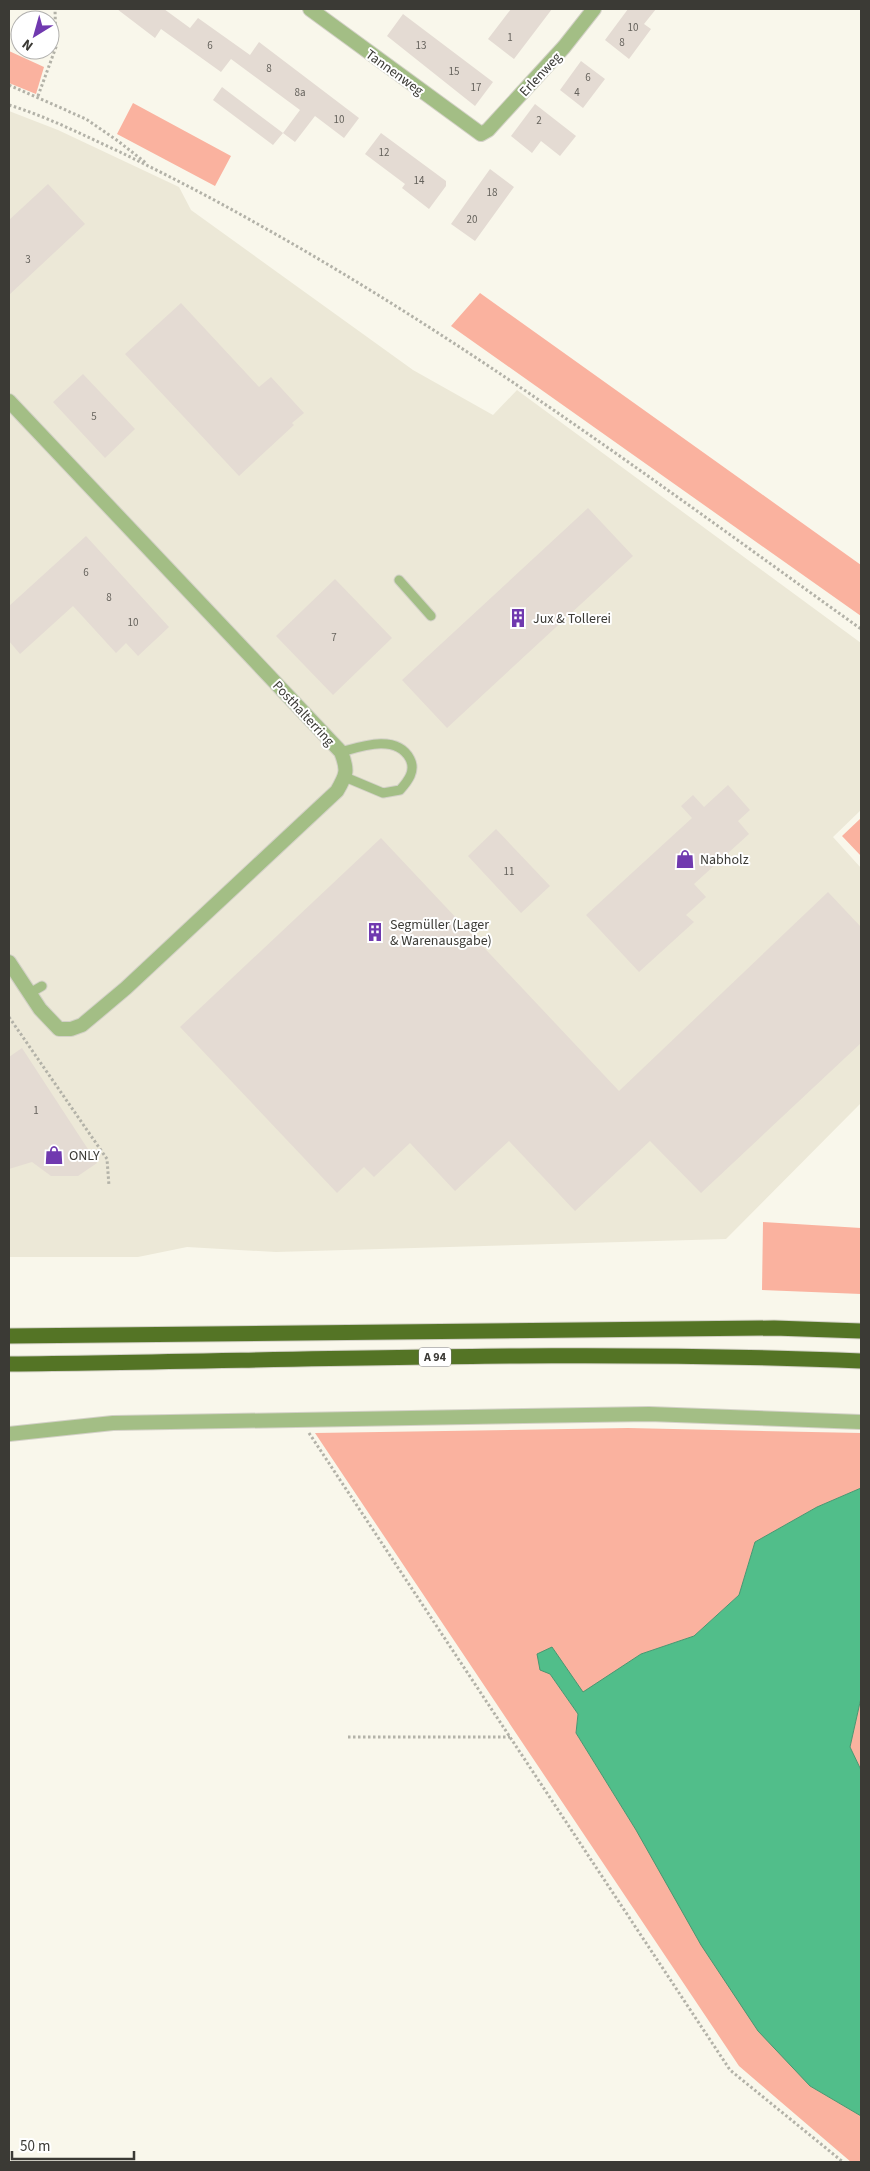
<svg xmlns="http://www.w3.org/2000/svg" width="870" height="2171" viewBox="0 0 870 2171" font-family="'Source Sans 3',sans-serif">
	<rect width="100%" height="100%" fill="#f9f7eb"/>
	<!-- built -->
	<path fill="#ece8d7" d="M 9,111 L 58,130 L 179,187 L 191,210 L 413,370 L 493,415 L 517,390 L 861,643 L 861,810 L 833,837 L 861,868 L 861,1103 L 726,1239 L 276,1252 L 187,1247 L 138,1257 L 9,1257 Z"/>
	<!-- green -->
	<path fill="#fab29f" d="M 9,51 L 44,67 L 36,94 L 9,83 Z
		M 133,103 L 231,156 L 215,186 L 117,134 Z
		M 480,293 L 861,565 L 861,616 L 451,326 Z
		M 861,818 L 861,856 L 842,836 Z
		M 763,1222 L 861,1228 L 861,1294 L 762,1290 Z
		M 628,1428 L 861,1433 L 861,1488 L 817,1507 L 755,1542 L 739,1595 L 694,1636 L 641,1654 L 583,1693 L 552,1647 L 550,1674 L 578,1714 L 576,1733 L 636,1830 L 810,2086 L 861,2116 L 861,2162 L 851,2162 L 739,2066 L 315,1433 Z
		M 861,1698 L 861,1770 L 850,1747 Z"/>
	<!-- water -->
	<path fill="#51be8a" stroke="#4a9670" d="M 861,1488 L 861,1698 L 850,1747 L 861,1770 L 861,2116 L 810,2086 L 758,2031 L 701,1945 L 636,1830 L 576,1733 L 578,1714 L 550,1674 L 540,1670 L 537,1654 L 552,1647 L 583,1692 L 641,1654 L 694,1636 L 739,1595 L 755,1542 L 817,1507 Z"/>
	<!-- building -->
	<path fill="#e4dbd3" d="M 117,9 L 164,9 L 190,28 L 198,18 L 250,55 L 259,42 L 359,118 L 344,138 L 315,116 L 295,142 L 283,133 L 300,110 L 231,59 L 221,72 L 161,29 L 155,38 Z
		M 511,9 L 552,9 L 514,59 L 488,39 Z
		M 628,9 L 656,9 L 644,24 L 651,29 L 629,59 L 605,40 Z
		M 403,14 L 493,82 L 475,106 L 387,36 Z
		M 581,61 L 605,79 L 583,108 L 560,90 Z
		M 222,87 L 283,133 L 273,145 L 213,100 Z
		M 535,104 L 576,136 L 560,156 L 541,141 L 532,153 L 511,136 Z
		M 381,133 L 446,181 L 446,186 L 429,209 L 402,188 L 405,184 L 365,154 Z
		M 490,169 L 514,187 L 475,241 L 451,224 Z
		M 48,184 L 85,224 L 9,295 L 9,220 Z
		M 181,303 L 259,387 L 271,377 L 304,413 L 292,423 L 294,425 L 239,476 L 125,354 Z
		M 83,374 L 135,429 L 105,458 L 53,402 Z
		M 588,508 L 633,556 L 447,728 L 402,680 Z
		M 86,536 L 169,627 L 138,656 L 126,643 L 116,653 L 73,606 L 20,654 L 9,641 L 9,606 Z
		M 335,579 L 392,638 L 333,695 L 276,636 Z
		M 728,785 L 750,810 L 738,821 L 749,834 L 694,884 L 706,897 L 686,915 L 694,922 L 639,972 L 586,915 L 692,818 L 681,806 L 693,795 L 704,807 Z
		M 496,829 L 550,886 L 521,913 L 468,856 Z
		M 381,838 L 619,1091 L 828,892 L 861,927 L 861,1043 L 701,1193 L 650,1141 L 575,1211 L 509,1141 L 455,1191 L 410,1143 L 374,1177 L 364,1167 L 337,1193 L 180,1027 Z
		M 22,1048 L 97,1163 L 78,1176 L 51,1176 L 32,1162 L 9,1169 L 9,1057 Z"/>
	<g fill="none" stroke-linecap="round" stroke-linejoin="round">
		<!-- service casing -->
		<g stroke="#d3d1c7" stroke-width="11">
			<path id="service" d="M 399,580 L 431,616
				M 341,752 C 362,746 397,734 410,759 C 416,771 408,781 400,790 L 383,793 L 345,777
				M 30,993 L 42,986"/>
		</g>
		<!-- minor casing -->
		<g stroke="#d3d1c7" stroke-width="16">
			<path id="minor" d="M 310,9 L 481,134 L 488,130 L 564,47 L 594,9
				M 9,401 L 341,752 C 348,770 347,774 337,791 L 126,988 L 82,1025 L 71,1029 L 59,1029 L 40,1009 L 9,962
				M 9,1434 L 113,1423 L 649,1414 L 861,1422"/>
		</g>
		<!-- motorway casing -->
		<g stroke="#d3d1c7" stroke-width="17">
			<path id="motorway" d="M 9,1336 L 774,1328 L 861,1331
				M 9,1364 C 293,1361 577,1349 861,1361"/>
		</g>
		<!-- path -->
		<path stroke="#b3b2a8" stroke-width="3" stroke-dasharray="2.5 2.5" stroke-linecap="butt" d="M 9,85 L 86,119 L 118,141 L 146,163
			M 38,96 L 56,47 L 55,9
			M 9,105 C 48,117 83,135 120,152 C 165,174 210,197 254,222 C 468,341 663,487 861,629
			M 9,1017 L 107,1159 L 109,1186
			M 309,1433 L 730,2070 L 843,2162
			M 348,1737 L 510,1737"/>
		<!-- service -->
		<use href="#service" stroke="#a3be85" stroke-width="9"/>
		<!-- minor -->
		<use href="#minor" stroke="#a3be85" stroke-width="14"/>
		<!-- motorway -->
		<use href="#motorway" stroke="#547425" stroke-width="15"/>
	</g>
	<!-- icons -->
	<defs>
		<g id="building-bare" transform="scale(1.5)"><path d="M-4-6H4V6H1V3H-1V6H-4ZM-2.5-4.3h1.7v1.8h-1.7ZM.8-4.3h1.7v1.8H.8ZM-2.5-1h1.7V.8h-1.7ZM.8-1h1.7V.8H.8Z" fill="#7039af" stroke="#fff" stroke-width="2.5" paint-order="stroke"/></g>
		<g id="shop-bare" transform="scale(1.5)"><path d="M-5-2.5h2.3a2.7 3.5 0 0 1 5.4 0H5L5.5 6h-11ZM-1.5-2.5h3a1.5 2.3 0 0 0-3 0Z" fill="#7039af" stroke="#fff" stroke-width="2.5" paint-order="stroke"/></g>
	</defs>
	<g fill-rule="evenodd">
		<use href="#building-bare" x="518" y="618"/>
		<use href="#shop-bare" x="685" y="859"/>
		<use href="#building-bare" x="375" y="932"/>
		<use href="#shop-bare" x="54" y="1155"/>
	</g>
	<g text-anchor="middle" stroke-width="4" stroke-linejoin="round" paint-order="stroke">
		<!-- number labels -->
		<g font-size="11" fill="#65625c">
			<text x="633" y="31">10</text>
			<text x="510" y="41">1</text>
			<text x="622" y="46">8</text>
			<text x="210" y="49">6</text>
			<text x="421" y="49">13</text>
			<text x="269" y="72">8</text>
			<text x="454" y="75">15</text>
			<text x="588" y="81">6</text>
			<text x="476" y="91">17</text>
			<text x="300" y="96">8a</text>
			<text x="577" y="96">4</text>
			<text x="339" y="123">10</text>
			<text x="539" y="124">2</text>
			<text x="384" y="156">12</text>
			<text x="419" y="184">14</text>
			<text x="492" y="196">18</text>
			<text x="472" y="223">20</text>
			<text x="28" y="263">3</text>
			<text x="94" y="420">5</text>
			<text x="86" y="576">6</text>
			<text x="109" y="601">8</text>
			<text x="133" y="626">10</text>
			<text x="334" y="641">7</text>
			<text x="509" y="875">11</text>
			<text x="36" y="1114">1</text>
		</g>
		<!-- shield labels -->
		<rect fill="#fff" stroke="#767572" stroke-width="1" x="419" y="1347.5" width="32" height="19" rx="4"/>
		<g font-size="12" font-weight="bold" fill="#3b3a35">
			<text x="435" y="1361">A 94</text>
		</g>
		<!-- street labels -->
		<g font-size="14" fill="#3b3a35" stroke="#fff">
			<text transform="translate(395 72) rotate(36)" y="5">Tannenweg</text>
			<text transform="translate(540 74) rotate(-47)" y="5">Erlenweg</text>
			<text transform="translate(304 713) rotate(47)" y="5">Posthalterring</text>
		</g>
		<!-- poi labels -->
		<g font-size="14" fill="#3b3a35" stroke="#fff" text-anchor="start">
			<text x="533" y="623">Jux &amp; Tollerei</text>
			<text x="700" y="864">Nabholz</text>
			<text x="390" y="929">Segmüller (Lager<tspan x="390" dy="16">&amp; Warenausgabe)</tspan></text>
			<text x="69" y="1160">ONLY</text>
		</g>
	</g>
	<!-- border -->
	<rect width="870" height="2171" fill="none" stroke="#3b3a35" stroke-width="20"/>
	<!-- north arrow -->
	<g transform="translate(35 35) rotate(217)"><circle r="24" fill="#ffffff" stroke="#b1b0ae"/>
	<path d="M0-4L9 19L0 12L-9 19Z" fill="#7039af"/>
	<text y="-8" font-size="14" font-weight="bold" text-anchor="middle" fill="#3b3a35">N</text>
	</g>
	<!-- scale -->
	<path d="M12 2151v8h122v-8" fill="none" stroke="#3b3a35" stroke-width="2.5"/>
	<text x="20" y="2151" font-size="15" fill="#3b3a35" stroke="#ffffff" stroke-width="4" paint-order="stroke">50 m</text>
</svg>
